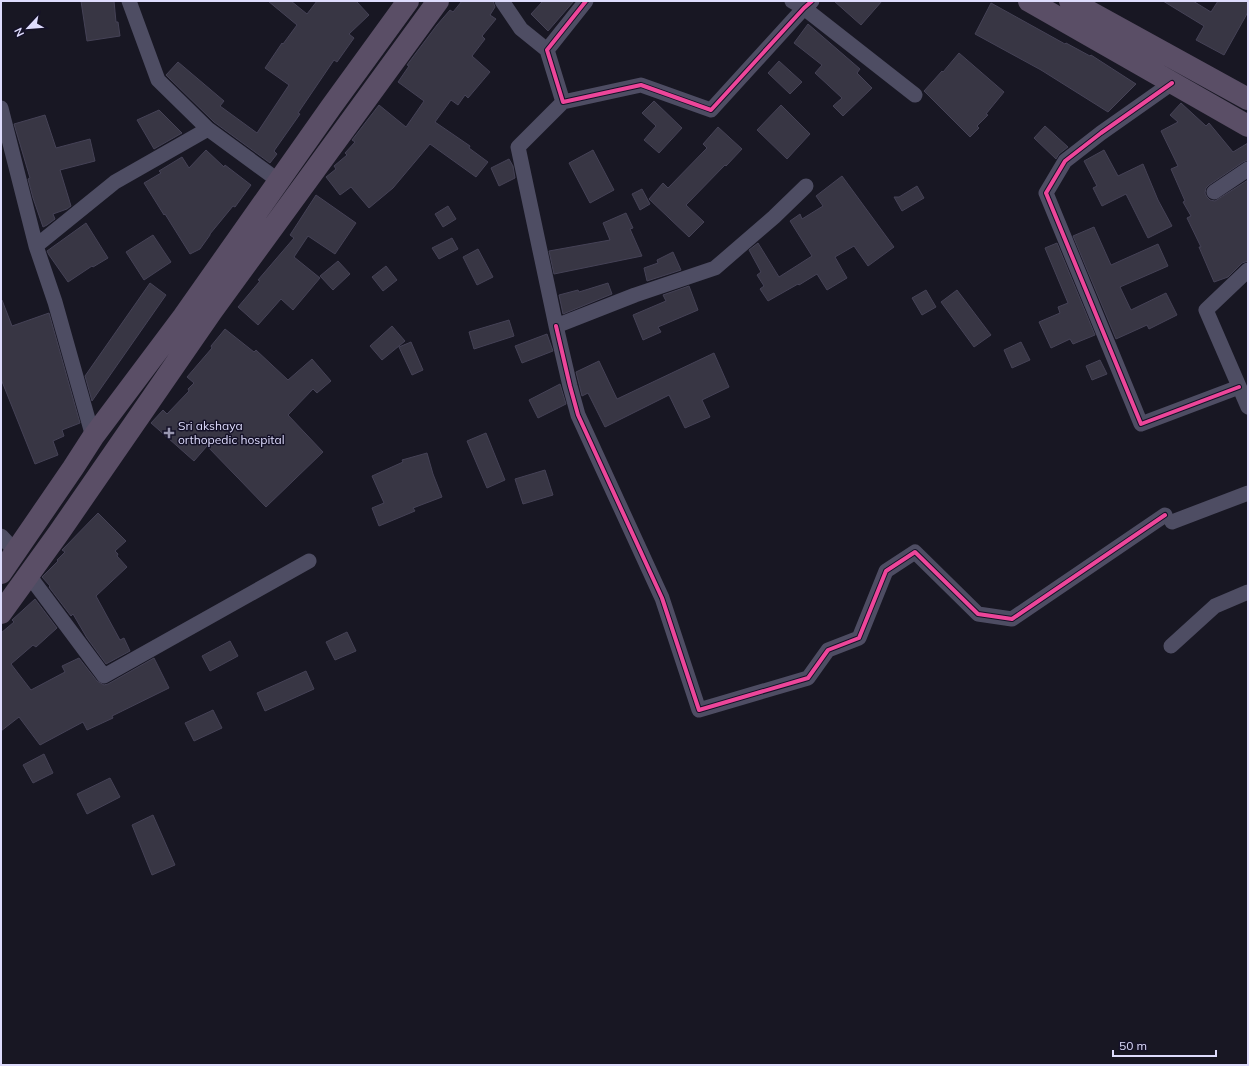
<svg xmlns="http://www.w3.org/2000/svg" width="1249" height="1066" viewBox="0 0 1249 1066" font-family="Mulish,sans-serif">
	<rect width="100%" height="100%" fill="#181723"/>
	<!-- building -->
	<path fill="#383644" stroke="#454256" d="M 81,1 L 114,1 L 116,22 L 118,22 L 120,36 L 87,41 Z
		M 268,1 L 291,1 L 307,14 L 317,1 L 356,1 L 369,15 L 349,34 L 354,38 L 337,62 L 334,60 L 298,113 L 300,114 L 274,151 L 277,154 L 270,163 L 214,122 L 166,75 L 178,62 L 224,101 L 220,106 L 257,133 L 289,85 L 265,68 L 282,43 L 283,44 L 297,25 Z
		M 462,1 L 493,1 L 495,7 L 490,15 L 496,19 L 482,36 L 485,39 L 472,56 L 490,72 L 468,98 L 465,95 L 458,105 L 451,100 L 435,122 L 470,146 L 469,148 L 488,162 L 476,177 L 430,144 L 393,188 L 369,208 L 351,187 L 340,195 L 326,177 L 336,169 L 334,166 L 347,155 L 345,153 L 355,142 L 352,140 L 379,105 L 406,127 L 424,101 L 398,82 L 409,66 L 407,65 L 437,25 L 450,10 L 453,12 Z
		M 543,1 L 574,1 L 548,31 L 531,14 Z
		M 834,1 L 882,1 L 861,25 Z
		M 1163,1 L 1193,1 L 1211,12 L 1218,1 L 1248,1 L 1248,12 L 1224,55 L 1196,40 L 1204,26 Z
		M 991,3 L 1065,44 L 1066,43 L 1090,56 L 1091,55 L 1136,84 L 1108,112 L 1041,70 L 975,34 Z
		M 808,24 L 860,69 L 857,73 L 872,88 L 843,116 L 833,106 L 842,98 L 815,73 L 822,65 L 794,43 Z
		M 959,53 L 1004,92 L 986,114 L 988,115 L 977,126 L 979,128 L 970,137 L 924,91 L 942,71 L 943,72 Z
		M 779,61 L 802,82 L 790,94 L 768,73 Z
		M 654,101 L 682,128 L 659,153 L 644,140 L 656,126 L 642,113 Z
		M 1181,103 L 1206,126 L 1209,123 L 1233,152 L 1248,143 L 1248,160 L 1243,162 L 1209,185 L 1206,188 L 1205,193 L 1207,197 L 1210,200 L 1215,201 L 1248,180 L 1248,261 L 1242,263 L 1228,277 L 1214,282 L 1199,247 L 1201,247 L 1187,218 L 1191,216 L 1183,202 L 1185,201 L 1171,169 L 1178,166 L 1161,131 L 1178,122 L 1170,115 Z
		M 781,105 L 810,134 L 787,159 L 757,130 Z
		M 159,110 L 182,133 L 154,149 L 137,120 Z
		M 45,115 L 56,148 L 90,139 L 95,161 L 60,170 L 71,206 L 67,209 L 53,214 L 55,219 L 47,225 L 43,227 L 33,198 L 28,179 L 30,178 L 14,124 Z
		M 1045,126 L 1068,147 L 1059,154 L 1056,159 L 1034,138 Z
		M 718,127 L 742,149 L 726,166 L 725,165 L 686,205 L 704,222 L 689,237 L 649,199 L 663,183 L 668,188 L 707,148 L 703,144 Z
		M 206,150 L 224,167 L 225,165 L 251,185 L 235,207 L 233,206 L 210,234 L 210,235 L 200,249 L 190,254 L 165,214 L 164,215 L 144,183 L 161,173 L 159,171 L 182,157 L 189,168 Z
		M 593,150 L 614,190 L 590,203 L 569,163 Z
		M 1104,150 L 1118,176 L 1143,164 L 1158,200 L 1172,226 L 1148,238 L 1126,194 L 1102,206 L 1093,188 L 1097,186 L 1084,161 Z
		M 509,159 L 513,166 L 515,178 L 499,186 L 491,168 Z
		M 842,176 L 894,247 L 868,266 L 854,246 L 835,257 L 847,278 L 827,290 L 817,274 L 799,285 L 798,284 L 768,301 L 760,289 L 764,286 L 757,275 L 761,272 L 749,250 L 758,243 L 779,277 L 812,256 L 790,221 L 800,214 L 802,219 L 823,206 L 816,196 Z
		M 917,186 L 924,198 L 902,211 L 894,197 L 899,197 Z
		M 642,189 L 650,204 L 640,210 L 632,194 Z
		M 316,195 L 356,223 L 335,254 L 308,236 L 294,257 L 320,278 L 293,310 L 281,299 L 258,325 L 238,307 L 260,281 L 258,280 L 294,238 L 290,235 Z
		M 448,206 L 456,219 L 443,227 L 435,214 Z
		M 626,213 L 633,228 L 630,229 L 642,256 L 554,274 L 549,251 L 610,240 L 603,223 Z
		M 86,223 L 108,258 L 93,267 L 92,266 L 68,282 L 49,255 L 47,251 Z
		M 1094,227 L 1111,265 L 1158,244 L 1168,266 L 1120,287 L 1131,310 L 1166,293 L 1177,315 L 1149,329 L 1147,325 L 1116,339 L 1073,236 Z
		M 153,235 L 171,262 L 144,280 L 126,252 Z
		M 452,238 L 458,249 L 439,259 L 432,248 Z
		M 1057,243 L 1095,335 L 1073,344 L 1070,339 L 1051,348 L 1039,322 L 1060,313 L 1058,307 L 1068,303 L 1045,248 Z
		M 478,249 L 493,277 L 477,285 L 463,257 Z
		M 673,252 L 681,270 L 647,281 L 644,268 L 658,263 L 657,260 Z
		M 338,261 L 350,274 L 333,290 L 320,276 Z
		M 386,266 L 397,280 L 383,291 L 372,277 Z
		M 150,283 L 166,295 L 92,401 L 85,376 Z
		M 608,283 L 612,294 L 563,314 L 559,295 L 578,290 L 579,292 Z
		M 689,286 L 698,310 L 658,327 L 661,332 L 643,340 L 633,315 L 666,301 L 663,295 Z
		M 926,290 L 936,307 L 922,315 L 912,298 Z
		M 957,290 L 991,335 L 974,347 L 941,302 Z
		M 2,300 L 12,326 L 49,313 L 80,423 L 62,430 L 64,436 L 53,441 L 58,455 L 35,464 L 1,379 L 1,301 Z
		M 509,320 L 514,336 L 474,349 L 469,332 Z
		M 392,326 L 405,341 L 382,360 L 370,346 Z
		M 225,329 L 254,352 L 256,350 L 288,380 L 312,359 L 331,381 L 317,393 L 313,389 L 288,415 L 323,452 L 266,507 L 207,446 L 194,461 L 151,423 L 163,410 L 167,414 L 189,391 L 188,389 L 194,383 L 187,377 L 212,348 L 211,346 Z
		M 547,334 L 553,351 L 522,363 L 515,346 Z
		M 411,342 L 423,370 L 412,375 L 399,347 Z
		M 1021,342 L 1030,360 L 1012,368 L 1004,350 Z
		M 714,353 L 729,387 L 702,400 L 710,417 L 685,428 L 669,395 L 605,427 L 588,393 L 582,396 L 576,372 L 599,361 L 617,399 Z
		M 1100,360 L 1107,374 L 1092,380 L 1086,366 Z
		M 560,384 L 566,404 L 538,418 L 529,400 Z
		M 486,433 L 505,480 L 487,488 L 467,441 Z
		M 427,453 L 433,474 L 442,497 L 413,508 L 415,511 L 379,526 L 372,508 L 384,503 L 372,476 L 403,462 L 402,460 Z
		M 545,470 L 553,495 L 523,504 L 515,479 Z
		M 98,513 L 126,541 L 115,551 L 118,554 L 117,556 L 127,567 L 96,596 L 120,640 L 124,638 L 130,651 L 106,664 L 87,638 L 73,614 L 71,616 L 49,587 L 50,586 L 42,577 L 58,561 L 57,560 L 65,552 L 62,550 Z
		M 35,599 L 57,628 L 36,647 L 33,645 L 11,664 L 31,690 L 65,672 L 62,666 L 79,658 L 97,681 L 104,685 L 108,684 L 154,658 L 169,688 L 112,716 L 113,718 L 87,730 L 83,722 L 40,745 L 19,717 L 1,731 L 1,633 L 14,622 L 12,620 Z
		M 347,632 L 356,651 L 335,660 L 326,642 Z
		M 230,641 L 238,656 L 210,671 L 202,656 Z
		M 306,671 L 314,689 L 265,711 L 257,693 Z
		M 213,710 L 222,728 L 194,741 L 185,723 Z
		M 44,754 L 53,773 L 33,783 L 23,765 Z
		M 110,778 L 120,797 L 87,814 L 77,794 Z
		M 153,815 L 175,865 L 152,875 L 132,825 Z"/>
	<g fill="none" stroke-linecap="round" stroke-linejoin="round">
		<!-- minor -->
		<path stroke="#4e4d63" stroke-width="15" d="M 502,1 L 521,29 L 547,50
			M 586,1 L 547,50 L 563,102 L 641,85 L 711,110 L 804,8 L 812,1
			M 792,1 L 804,8 L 915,95
			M 1172,83 L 1101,133 L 1065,161 L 1046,193 L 1141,424 L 1239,387
			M 563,102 L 518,147 L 556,326 L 635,295 L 715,268 L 774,217 L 806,186
			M 1,108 L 36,246 L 55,302 L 93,437
			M 208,129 L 279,181
			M 1214,192 L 1248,169
			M 36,246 L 115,182 L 208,129 L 158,80 L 129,1
			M 1248,270 L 1206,310 L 1248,407
			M 556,326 L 570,386 L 578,415 L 662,598 L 699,710 L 808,678 L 828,650 L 859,638 L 886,571 L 915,552 L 978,614 L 1012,619 L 1165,515
			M 1172,522 L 1248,493
			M 1,536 L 16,552
			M 28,574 L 104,676 L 309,561
			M 1171,646 L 1215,606 L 1248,592"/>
		<!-- trunk -->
		<path stroke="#5a4e66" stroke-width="22" d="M 1029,1 L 1248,126
			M 1070,1 L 1248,99
			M 1,573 L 73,468 L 93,437 L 183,317 L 331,107 L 408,1
			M 1,613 L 58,534 L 212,311 L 438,1"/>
		<!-- cycleway casing -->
		<g stroke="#151228" stroke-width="6">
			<path id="cycleway" d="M 586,1 L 547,50 L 563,102 L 641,85 L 711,110 L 804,8 L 812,1
				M 1172,83 L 1101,133 L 1065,161 L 1046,193 L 1141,424 L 1239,387
				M 556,326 L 570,386 L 578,415 L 662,598 L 699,710 L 808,678 L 828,650 L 859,638 L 886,571 L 915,552 L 978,614 L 1012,619 L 1165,515"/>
		</g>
		<!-- cycleway -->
		<use href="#cycleway" stroke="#ed469a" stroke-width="4"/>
	</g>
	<!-- markers -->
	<path fill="#9997b1" stroke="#151228" stroke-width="1.5" d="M167 427h4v4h4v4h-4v4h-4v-4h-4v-4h4z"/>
	<g text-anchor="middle" stroke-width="3" stroke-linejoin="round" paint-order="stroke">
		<!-- poi labels -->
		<g font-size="12" fill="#dedcfd" stroke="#151228" text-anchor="start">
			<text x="178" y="430">Sri akshaya<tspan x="178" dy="14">orthopedic hospital</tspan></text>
		</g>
	</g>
	<!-- border -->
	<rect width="1249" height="1066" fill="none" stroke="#dedcfd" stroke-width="4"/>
	<!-- north arrow -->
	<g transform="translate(28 28) rotate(244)" stroke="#151228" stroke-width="3" paint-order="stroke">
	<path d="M0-3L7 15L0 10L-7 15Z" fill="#dedcfd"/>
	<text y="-6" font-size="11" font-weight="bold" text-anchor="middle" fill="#dedcfd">N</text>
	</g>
	<!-- scale -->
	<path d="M1113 1050v6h103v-6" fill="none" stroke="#dedcfd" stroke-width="2"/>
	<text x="1119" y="1050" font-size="12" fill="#dedcfd" stroke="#151228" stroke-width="3" paint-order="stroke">50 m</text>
</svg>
